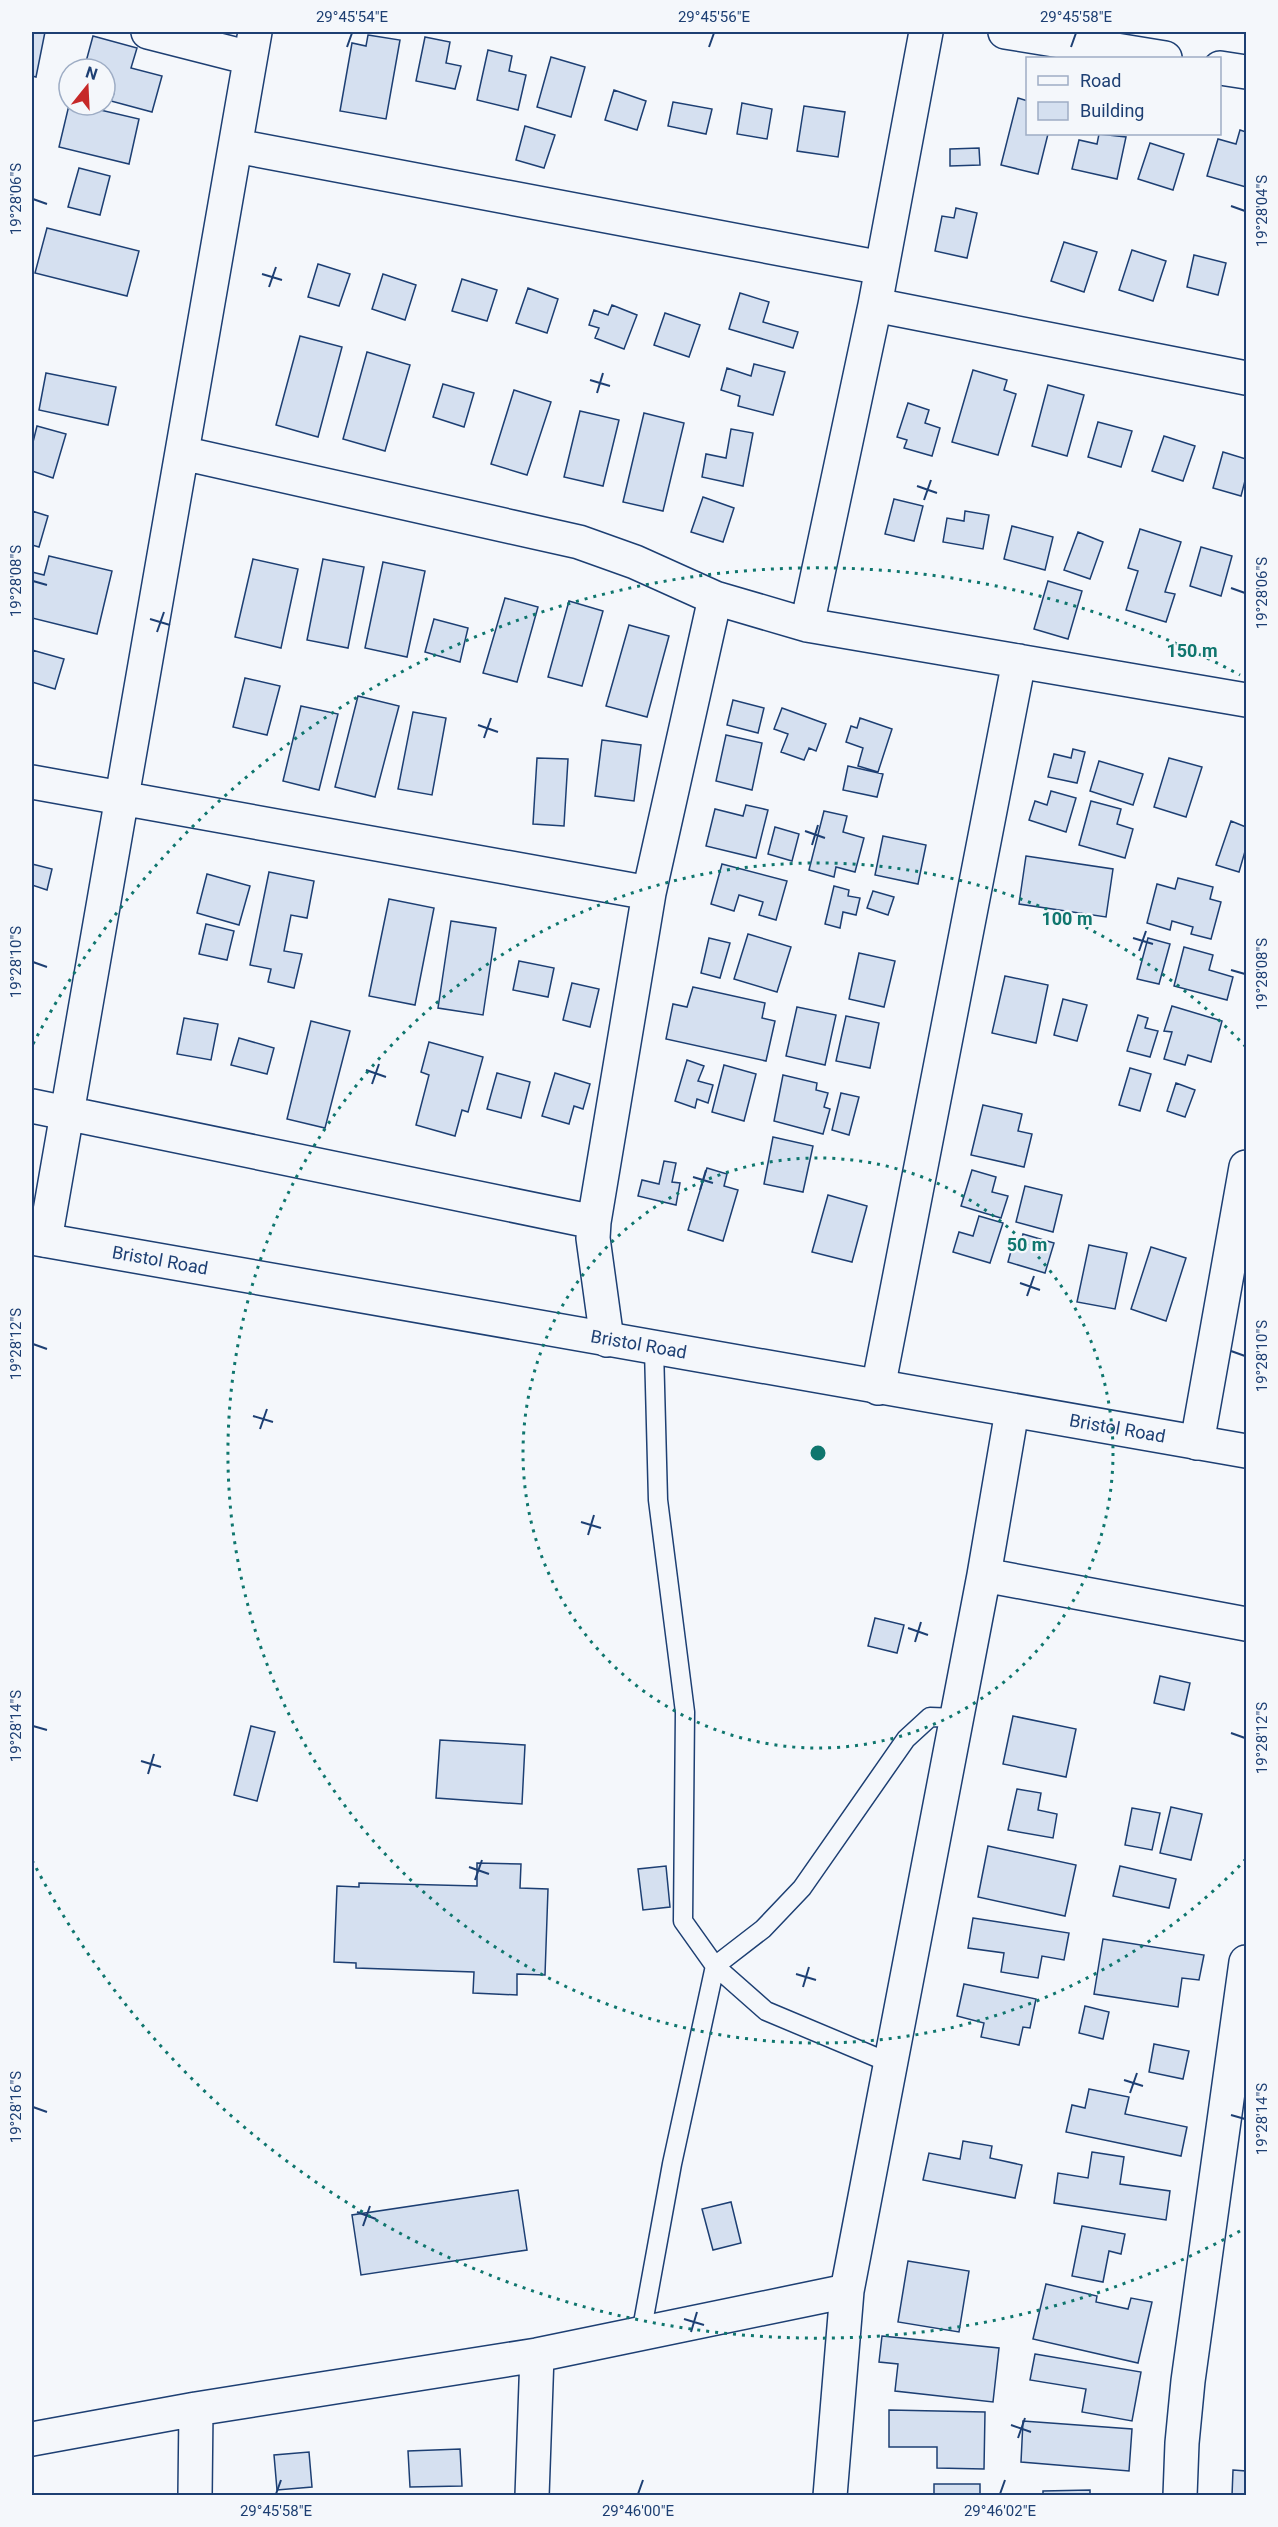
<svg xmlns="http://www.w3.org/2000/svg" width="1278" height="2527" viewBox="0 0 1278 2527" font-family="Roboto,sans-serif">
	<rect width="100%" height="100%" fill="#f4f7fb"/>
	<!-- building -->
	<path fill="#d5e0f0" stroke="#1d3f73" stroke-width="1.5" d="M 32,32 L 45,32 L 36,77 L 32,76 Z
		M 368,35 L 400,40 L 386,119 L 340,111 L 352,43 L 366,46 Z
		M 93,36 L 137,48 L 131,68 L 162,76 L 152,112 L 111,101 L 114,93 L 105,91 L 105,69 L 84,69 Z
		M 425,37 L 450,42 L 446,63 L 461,66 L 455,89 L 416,81 Z
		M 488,50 L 512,56 L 509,71 L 526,75 L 518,110 L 477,100 Z
		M 551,57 L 585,67 L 571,117 L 537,107 Z
		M 614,90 L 646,101 L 637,130 L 605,120 Z
		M 1018,98 L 1028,101 L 1028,134 L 1048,134 L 1038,174 L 1001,165 Z
		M 673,102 L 712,109 L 706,134 L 668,126 Z
		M 742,103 L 772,109 L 767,139 L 737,134 Z
		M 69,105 L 79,105 L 139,119 L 129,164 L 59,147 Z
		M 804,106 L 845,112 L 838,157 L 797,151 Z
		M 525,126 L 555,135 L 544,168 L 516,160 Z
		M 1240,130 L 1246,132 L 1246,187 L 1207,176 L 1218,139 L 1236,144 Z
		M 1099,134 L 1126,137 L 1117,179 L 1072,169 L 1079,140 L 1097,144 Z
		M 1150,143 L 1184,154 L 1173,190 L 1138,179 Z
		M 979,148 L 980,165 L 950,166 L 950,149 Z
		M 79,168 L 110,176 L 100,215 L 68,207 Z
		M 956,208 L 977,213 L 967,258 L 935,251 L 942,216 L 954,218 Z
		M 47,228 L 139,251 L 127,296 L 35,273 Z
		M 1064,242 L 1097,252 L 1084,292 L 1051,281 Z
		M 1132,250 L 1166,261 L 1153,301 L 1119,290 Z
		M 1194,255 L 1226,263 L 1218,295 L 1187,287 Z
		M 318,264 L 350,274 L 339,306 L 308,297 Z
		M 383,274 L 416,285 L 405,320 L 372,309 Z
		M 462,279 L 497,290 L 487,321 L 452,311 Z
		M 528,288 L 558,299 L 547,333 L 516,323 Z
		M 740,293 L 769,302 L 763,322 L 798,332 L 793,348 L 729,329 Z
		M 612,305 L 637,315 L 624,349 L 595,338 L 599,328 L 589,325 L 594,310 L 608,315 Z
		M 665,313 L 700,325 L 689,357 L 654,345 Z
		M 300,336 L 342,347 L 318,437 L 276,425 Z
		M 367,352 L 410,365 L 385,451 L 343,439 Z
		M 754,364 L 785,372 L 773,415 L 738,406 L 740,396 L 721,390 L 727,368 L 751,376 Z
		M 973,370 L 1007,380 L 1004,390 L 1016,394 L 998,455 L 952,442 Z
		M 46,373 L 116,387 L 108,425 L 39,410 Z
		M 443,384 L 474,393 L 464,427 L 433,417 Z
		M 1048,385 L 1084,395 L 1067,456 L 1032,446 Z
		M 514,390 L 551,402 L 527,475 L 491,464 Z
		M 908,403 L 929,410 L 925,423 L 940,428 L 932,456 L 904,448 L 907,440 L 897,437 Z
		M 580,411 L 619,420 L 603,486 L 564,477 Z
		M 644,413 L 684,423 L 663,511 L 623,502 Z
		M 1098,422 L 1132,431 L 1121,467 L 1088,457 Z
		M 37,426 L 66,434 L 53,478 L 32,471 L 32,446 Z
		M 731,429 L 753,433 L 743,486 L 702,477 L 706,454 L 726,458 Z
		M 1164,436 L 1195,446 L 1183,481 L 1152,471 Z
		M 1223,452 L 1246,459 L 1246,477 L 1241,496 L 1213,488 Z
		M 703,497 L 734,508 L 723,542 L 691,532 Z
		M 894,499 L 923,506 L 914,541 L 885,534 Z
		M 32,511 L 48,516 L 39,547 L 32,545 Z
		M 965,511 L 989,515 L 983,549 L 943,542 L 947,518 L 964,521 Z
		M 1012,526 L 1053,537 L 1045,570 L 1004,559 Z
		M 1140,529 L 1181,542 L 1165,592 L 1175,594 L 1166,622 L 1126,610 L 1138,571 L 1128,568 Z
		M 1078,532 L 1103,542 L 1090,579 L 1064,570 Z
		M 1201,547 L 1232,556 L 1221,596 L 1190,586 Z
		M 49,556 L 112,571 L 97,634 L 32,618 L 32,572 L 44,575 Z
		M 253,559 L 298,569 L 281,648 L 235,637 Z
		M 323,559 L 364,567 L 348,648 L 307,640 Z
		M 383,562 L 425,571 L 407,657 L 365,648 Z
		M 1048,581 L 1082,591 L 1068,639 L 1034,629 Z
		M 505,598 L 538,607 L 517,682 L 483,673 Z
		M 569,601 L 603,611 L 582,686 L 548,677 Z
		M 434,619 L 468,628 L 460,662 L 425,652 Z
		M 629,625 L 669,636 L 647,717 L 606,706 Z
		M 32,650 L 64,659 L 55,689 L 32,682 Z
		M 245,678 L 280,686 L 267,735 L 233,727 Z
		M 358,696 L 399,706 L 375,797 L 335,787 Z
		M 733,700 L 764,708 L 758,733 L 727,725 Z
		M 301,706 L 338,714 L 319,790 L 283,781 Z
		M 782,708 L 826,724 L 816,751 L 809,748 L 804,760 L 781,752 L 788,734 L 774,729 Z
		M 413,712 L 446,718 L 432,795 L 398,789 Z
		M 860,718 L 892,729 L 878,772 L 858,766 L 863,748 L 846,742 L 851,726 L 857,728 Z
		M 726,735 L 762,743 L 752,790 L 716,781 Z
		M 602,740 L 641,745 L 634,801 L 595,796 Z
		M 1073,749 L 1085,752 L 1077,783 L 1048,777 L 1054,754 L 1071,758 Z
		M 537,758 L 568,759 L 564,826 L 533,824 Z
		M 1169,758 L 1202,767 L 1186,817 L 1154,807 Z
		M 1099,761 L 1143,774 L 1133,805 L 1090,791 Z
		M 848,766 L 883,774 L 877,797 L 843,790 Z
		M 1051,791 L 1076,798 L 1066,832 L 1029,820 L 1035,801 L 1047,805 Z
		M 1091,801 L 1121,809 L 1117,824 L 1133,829 L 1125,858 L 1079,845 Z
		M 746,805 L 768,810 L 756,858 L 706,846 L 715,809 L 743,816 Z
		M 824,811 L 847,816 L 843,832 L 864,838 L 855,872 L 836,867 L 834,877 L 809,870 Z
		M 1231,821 L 1246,827 L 1246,848 L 1239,872 L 1216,865 Z
		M 775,827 L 799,834 L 792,861 L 768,854 Z
		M 883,836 L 926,845 L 918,884 L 875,875 Z
		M 1026,856 L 1113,869 L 1106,917 L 1019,904 Z
		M 32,864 L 52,869 L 47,890 L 32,885 Z
		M 722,864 L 787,881 L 776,920 L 759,915 L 763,902 L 739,895 L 734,911 L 711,904 Z
		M 269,872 L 314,881 L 307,918 L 291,915 L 284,951 L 302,954 L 294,988 L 268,982 L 271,969 L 250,965 Z
		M 207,874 L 250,886 L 239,925 L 197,913 Z
		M 1178,878 L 1213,887 L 1210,899 L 1221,902 L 1211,939 L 1191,934 L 1193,927 L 1172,921 L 1170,930 L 1147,923 L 1157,884 L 1175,889 Z
		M 834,886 L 849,890 L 848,896 L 860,898 L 856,915 L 843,912 L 840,928 L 825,924 Z
		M 873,891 L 894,897 L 888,915 L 867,908 Z
		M 389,899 L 434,908 L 415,1005 L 369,996 Z
		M 451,921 L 496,928 L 483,1015 L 438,1008 Z
		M 206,924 L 234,931 L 227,960 L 199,954 Z
		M 748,934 L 791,947 L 777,992 L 734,979 Z
		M 709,938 L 730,943 L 720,978 L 701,973 Z
		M 1148,938 L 1170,944 L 1159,984 L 1137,979 Z
		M 1184,947 L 1213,955 L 1209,970 L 1233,977 L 1227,1000 L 1174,986 Z
		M 859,953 L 895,961 L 884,1007 L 849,999 Z
		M 519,961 L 554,968 L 548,997 L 513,990 Z
		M 1005,976 L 1048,985 L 1036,1043 L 992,1033 Z
		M 572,983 L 599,989 L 590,1027 L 563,1020 Z
		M 693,987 L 765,1003 L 762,1018 L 775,1021 L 766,1061 L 666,1039 L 673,1004 L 687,1007 Z
		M 1063,999 L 1087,1005 L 1077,1041 L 1054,1035 Z
		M 1172,1006 L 1222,1021 L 1211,1062 L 1188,1055 L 1185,1065 L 1164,1059 L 1172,1032 L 1164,1031 Z
		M 797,1007 L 836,1015 L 825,1065 L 786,1056 Z
		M 1138,1015 L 1148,1018 L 1145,1028 L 1158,1031 L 1150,1057 L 1127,1051 Z
		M 846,1016 L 879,1023 L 870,1068 L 836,1061 Z
		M 184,1018 L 218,1024 L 211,1060 L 177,1054 Z
		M 311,1021 L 350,1031 L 325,1128 L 287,1119 Z
		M 239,1038 L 274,1048 L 267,1074 L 231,1065 Z
		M 429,1042 L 483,1057 L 468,1112 L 462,1110 L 455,1136 L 416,1125 L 429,1075 L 421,1072 Z
		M 687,1060 L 704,1066 L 698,1081 L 713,1085 L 708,1103 L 697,1099 L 695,1108 L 675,1101 Z
		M 724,1065 L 756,1074 L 744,1121 L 712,1112 Z
		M 1130,1068 L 1151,1074 L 1140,1111 L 1119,1105 Z
		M 497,1073 L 530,1082 L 521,1118 L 487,1109 Z
		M 555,1073 L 590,1084 L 583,1109 L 574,1106 L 569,1124 L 542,1116 Z
		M 783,1075 L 817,1083 L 816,1090 L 828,1093 L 824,1107 L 830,1109 L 823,1134 L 774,1121 Z
		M 1176,1083 L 1195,1090 L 1185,1117 L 1167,1111 Z
		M 841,1093 L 859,1097 L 849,1135 L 832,1130 Z
		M 983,1105 L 1022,1114 L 1018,1131 L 1032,1134 L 1024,1167 L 971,1155 Z
		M 773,1137 L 813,1146 L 803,1192 L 764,1184 Z
		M 664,1161 L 676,1163 L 672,1182 L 680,1183 L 676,1205 L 638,1196 L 642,1180 L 659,1184 Z
		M 707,1168 L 727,1174 L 724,1186 L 738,1190 L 723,1241 L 688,1230 Z
		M 972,1170 L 996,1177 L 992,1192 L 1008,1196 L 1001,1218 L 961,1206 Z
		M 1025,1186 L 1062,1195 L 1053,1232 L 1016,1222 Z
		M 828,1195 L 867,1206 L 852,1262 L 812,1252 Z
		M 979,1216 L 1003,1223 L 990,1263 L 953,1252 L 959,1232 L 973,1236 Z
		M 1023,1234 L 1054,1243 L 1045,1273 L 1008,1262 L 1013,1244 L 1020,1246 Z
		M 1089,1245 L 1127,1253 L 1115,1309 L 1077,1302 Z
		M 1151,1247 L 1186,1258 L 1166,1321 L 1131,1309 Z
		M 875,1618 L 904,1625 L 897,1653 L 868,1646 Z
		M 1160,1676 L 1190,1683 L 1184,1710 L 1154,1703 Z
		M 1013,1716 L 1076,1729 L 1066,1777 L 1003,1764 Z
		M 251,1726 L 275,1732 L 257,1801 L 234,1795 Z
		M 440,1740 L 525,1745 L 522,1804 L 436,1798 Z
		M 1017,1789 L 1041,1793 L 1038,1810 L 1057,1814 L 1053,1838 L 1008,1830 Z
		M 1171,1807 L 1202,1814 L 1191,1860 L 1160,1853 Z
		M 1132,1808 L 1160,1813 L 1152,1850 L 1125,1845 Z
		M 988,1846 L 1076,1865 L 1065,1916 L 978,1897 Z
		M 477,1863 L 521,1864 L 520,1888 L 548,1889 L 545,1975 L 517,1974 L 517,1995 L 473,1993 L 474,1972 L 356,1968 L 356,1963 L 334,1962 L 337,1886 L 359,1887 L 359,1883 L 477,1886 Z
		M 666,1866 L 670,1907 L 643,1910 L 638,1869 Z
		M 1120,1866 L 1176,1879 L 1169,1908 L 1113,1896 Z
		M 973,1918 L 1069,1933 L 1064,1960 L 1042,1956 L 1038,1978 L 1001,1972 L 1004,1953 L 968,1948 Z
		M 1103,1939 L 1204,1955 L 1199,1980 L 1182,1978 L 1178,2007 L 1094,1994 Z
		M 964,1984 L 1036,1999 L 1030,2028 L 1023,2027 L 1019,2045 L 981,2037 L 984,2023 L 957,2016 Z
		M 1085,2006 L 1109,2012 L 1103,2039 L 1079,2033 Z
		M 1154,2044 L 1189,2051 L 1183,2079 L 1149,2072 Z
		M 1089,2089 L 1129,2097 L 1125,2114 L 1187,2127 L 1181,2156 L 1066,2132 L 1072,2105 L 1085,2108 Z
		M 963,2141 L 992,2146 L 990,2158 L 1022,2165 L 1015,2198 L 923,2180 L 929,2153 L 960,2159 Z
		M 1092,2152 L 1124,2157 L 1120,2184 L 1170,2191 L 1166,2220 L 1054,2203 L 1058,2173 L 1088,2178 Z
		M 518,2190 L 527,2250 L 361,2275 L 352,2215 Z
		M 731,2202 L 741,2243 L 713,2250 L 702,2209 Z
		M 1082,2226 L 1125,2234 L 1121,2254 L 1109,2251 L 1103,2282 L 1072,2276 Z
		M 908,2261 L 969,2271 L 959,2332 L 898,2322 Z
		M 1046,2284 L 1097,2296 L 1096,2302 L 1128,2309 L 1131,2298 L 1152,2302 L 1138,2363 L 1033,2339 Z
		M 882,2336 L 999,2348 L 993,2402 L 895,2391 L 898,2364 L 879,2362 Z
		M 1035,2354 L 1141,2372 L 1132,2421 L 1082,2412 L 1086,2389 L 1030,2380 Z
		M 889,2410 L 985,2412 L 984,2469 L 937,2468 L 937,2447 L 889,2447 Z
		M 1023,2421 L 1132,2429 L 1129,2471 L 1021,2462 Z
		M 460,2449 L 462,2486 L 410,2487 L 408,2451 Z
		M 309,2452 L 312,2487 L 277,2490 L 274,2455 Z
		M 1233,2470 L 1246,2471 L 1246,2496 L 1232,2496 Z
		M 934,2484 L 980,2484 L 980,2496 L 934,2496 Z
		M 1090,2490 L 1090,2496 L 1043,2496 L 1043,2491 Z"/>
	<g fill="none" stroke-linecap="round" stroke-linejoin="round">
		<!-- lane casing -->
		<g stroke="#1d3f73" stroke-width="21">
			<path id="lane" d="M 654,1349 L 658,1500 L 685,1712 L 683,1921 L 715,1966 L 766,2011 L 890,2063
				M 641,2334 L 672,2164 L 715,1966 L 763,1929 L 802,1888 L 906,1739 L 930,1717 L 957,1718"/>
		</g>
		<!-- street casing -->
		<g stroke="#1d3f73" stroke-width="36">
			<path id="street" d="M 148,32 L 250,58
				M 1005,32 L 1165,58
				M 1220,68 L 1246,72
				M 236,146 L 882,268
				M 875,305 L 1246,378
				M 182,453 L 579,542 L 635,562 L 715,598 L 807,625 L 1246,700
				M 807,625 L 875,305 L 926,32
				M 32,782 L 649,893
				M 32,1106 L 594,1222
				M 45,1240 L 255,32
				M 607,1340 L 593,1238 L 594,1222 L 649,893 L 715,598
				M 878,1388 L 1019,661
				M 1197,1443 L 1246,1167
				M 984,1575 L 1246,1624
				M 32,2439 L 196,2409 L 537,2355 L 847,2291
				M 195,2496 L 196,2409
				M 532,2496 L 537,2355
				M 830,2496 L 847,2291 L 984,1575 L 1012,1411
				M 1180,2496 L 1182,2443 L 1188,2381 L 1246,1962"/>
		</g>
		<!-- secondary casing -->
		<g stroke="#1d3f73" stroke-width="36">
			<g id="secondary">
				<path id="s1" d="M 32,1238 L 1246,1451"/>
			</g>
		</g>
		<!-- lane -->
		<use href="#lane" stroke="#f4f7fb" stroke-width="18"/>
		<!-- street -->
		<use href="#street" stroke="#f4f7fb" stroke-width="33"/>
		<!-- secondary -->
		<use href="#secondary" stroke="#f4f7fb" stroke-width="33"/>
	</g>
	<!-- ticks -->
	<path fill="none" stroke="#1d3f73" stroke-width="2" d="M 347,47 L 352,33M 709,47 L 714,33M 1071,47 L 1076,33M 33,199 L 47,204M 1231,206 L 1245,211M 262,274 L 282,280M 269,287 L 276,267M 590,380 L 610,386M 597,393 L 603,373M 917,486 L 937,493M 924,500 L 931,480M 33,581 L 47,585M 1231,588 L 1245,593M 150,619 L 170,625M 157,632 L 164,612M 478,725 L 498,732M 484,738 L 491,718M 805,831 L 825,838M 812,845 L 818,825M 1133,938 L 1153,944M 1139,951 L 1146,931M 33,962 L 47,967M 1231,970 L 1245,974M 366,1070 L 386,1077M 372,1084 L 379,1064M 693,1177 L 713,1183M 700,1190 L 706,1170M 1020,1283 L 1040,1290M 1027,1296 L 1034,1276M 33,1344 L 47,1349M 1231,1351 L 1245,1356M 253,1416 L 273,1422M 260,1429 L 267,1409M 581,1522 L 601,1528M 588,1535 L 594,1515M 908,1628 L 928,1635M 915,1642 L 921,1622M 33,1726 L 47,1730M 1231,1733 L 1245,1738M 141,1761 L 161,1767M 148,1774 L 154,1754M 469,1867 L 489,1874M 475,1880 L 482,1860M 796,1974 L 816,1980M 803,1987 L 809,1967M 1124,2080 L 1143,2086M 1130,2093 L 1137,2073M 33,2107 L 47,2112M 1231,2115 L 1245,2119M 357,2212 L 376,2219M 363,2226 L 370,2206M 684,2319 L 704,2325M 691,2332 L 697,2312M 1011,2425 L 1031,2432M 1018,2438 L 1025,2418M 276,2494 L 281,2480M 638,2494 L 643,2480M 1000,2494 L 1005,2480"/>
	<!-- distance rings -->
	<g fill="none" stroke="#0f766e" stroke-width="3" stroke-dasharray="3 6">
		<circle cx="818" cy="1453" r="295"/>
		<path d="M1246 1859A590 590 0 1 1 1246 1047"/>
		<path d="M1240 2231A885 885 0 0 1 33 1862M33 1044A885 885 0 0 1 1240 675"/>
	</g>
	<g text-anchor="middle" stroke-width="4.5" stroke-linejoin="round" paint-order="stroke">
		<!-- street labels -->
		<g font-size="18" fill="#1d3f73" stroke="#f4f7fb">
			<text dy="6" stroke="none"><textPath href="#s1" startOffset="130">Bristol Road</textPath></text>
			<text dy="6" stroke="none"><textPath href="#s1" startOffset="616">Bristol Road</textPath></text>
			<text dy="6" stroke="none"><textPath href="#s1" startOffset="1102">Bristol Road</textPath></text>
		</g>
	</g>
	<circle cx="818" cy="1453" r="9" fill="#0f766e" stroke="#f4f7fb" stroke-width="3"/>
	<g font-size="18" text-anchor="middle" font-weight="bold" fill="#0f766e" stroke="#f4f7fb" stroke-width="4.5" stroke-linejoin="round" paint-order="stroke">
		<text x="1192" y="657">150 m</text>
		<text x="1067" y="925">100 m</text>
		<text x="1027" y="1251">50 m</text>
	</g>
	<!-- border -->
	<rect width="1278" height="2527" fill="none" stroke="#f4f7fb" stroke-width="66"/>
	<!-- legend -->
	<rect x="1026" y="57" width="195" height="78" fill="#f4f7fb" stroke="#9eadc5" stroke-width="1.5"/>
	<rect x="1038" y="76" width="30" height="9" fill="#f4f7fb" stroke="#9eadc5" stroke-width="1.5"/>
	<text x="1080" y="87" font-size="18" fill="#1d3f73">Road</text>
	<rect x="1038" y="102" width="30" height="18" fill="#d5e0f0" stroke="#9eadc5" stroke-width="1.5"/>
	<text x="1080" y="117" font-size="18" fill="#1d3f73">Building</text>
	<!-- north arrow -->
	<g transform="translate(87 87) rotate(18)"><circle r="28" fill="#f4f7fb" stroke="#9eadc5" stroke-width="1.5"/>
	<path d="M0-4.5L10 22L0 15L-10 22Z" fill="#c62828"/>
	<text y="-9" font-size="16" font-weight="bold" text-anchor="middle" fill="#1d3f73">N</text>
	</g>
	<rect x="33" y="33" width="1212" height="2461" fill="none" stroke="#1d3f73" stroke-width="2"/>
	<g font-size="15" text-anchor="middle" fill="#1d3f73">
		<text x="352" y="22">29°45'54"E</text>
		<text x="714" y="22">29°45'56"E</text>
		<text x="1076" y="22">29°45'58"E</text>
		<text transform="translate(16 199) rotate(-90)" y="5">19°28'06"S</text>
		<text transform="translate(1262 211) rotate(-90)" y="5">19°28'04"S</text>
		<text transform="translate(16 581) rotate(-90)" y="5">19°28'08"S</text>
		<text transform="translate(1262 593) rotate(-90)" y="5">19°28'06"S</text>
		<text transform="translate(16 962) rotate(-90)" y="5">19°28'10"S</text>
		<text transform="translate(1262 974) rotate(-90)" y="5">19°28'08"S</text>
		<text transform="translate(16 1344) rotate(-90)" y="5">19°28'12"S</text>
		<text transform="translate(1262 1356) rotate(-90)" y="5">19°28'10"S</text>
		<text transform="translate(16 1726) rotate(-90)" y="5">19°28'14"S</text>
		<text transform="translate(1262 1738) rotate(-90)" y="5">19°28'12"S</text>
		<text transform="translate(16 2107) rotate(-90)" y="5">19°28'16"S</text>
		<text transform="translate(1262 2119) rotate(-90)" y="5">19°28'14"S</text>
		<text x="276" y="2516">29°45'58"E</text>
		<text x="638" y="2516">29°46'00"E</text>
		<text x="1000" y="2516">29°46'02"E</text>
	</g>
</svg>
